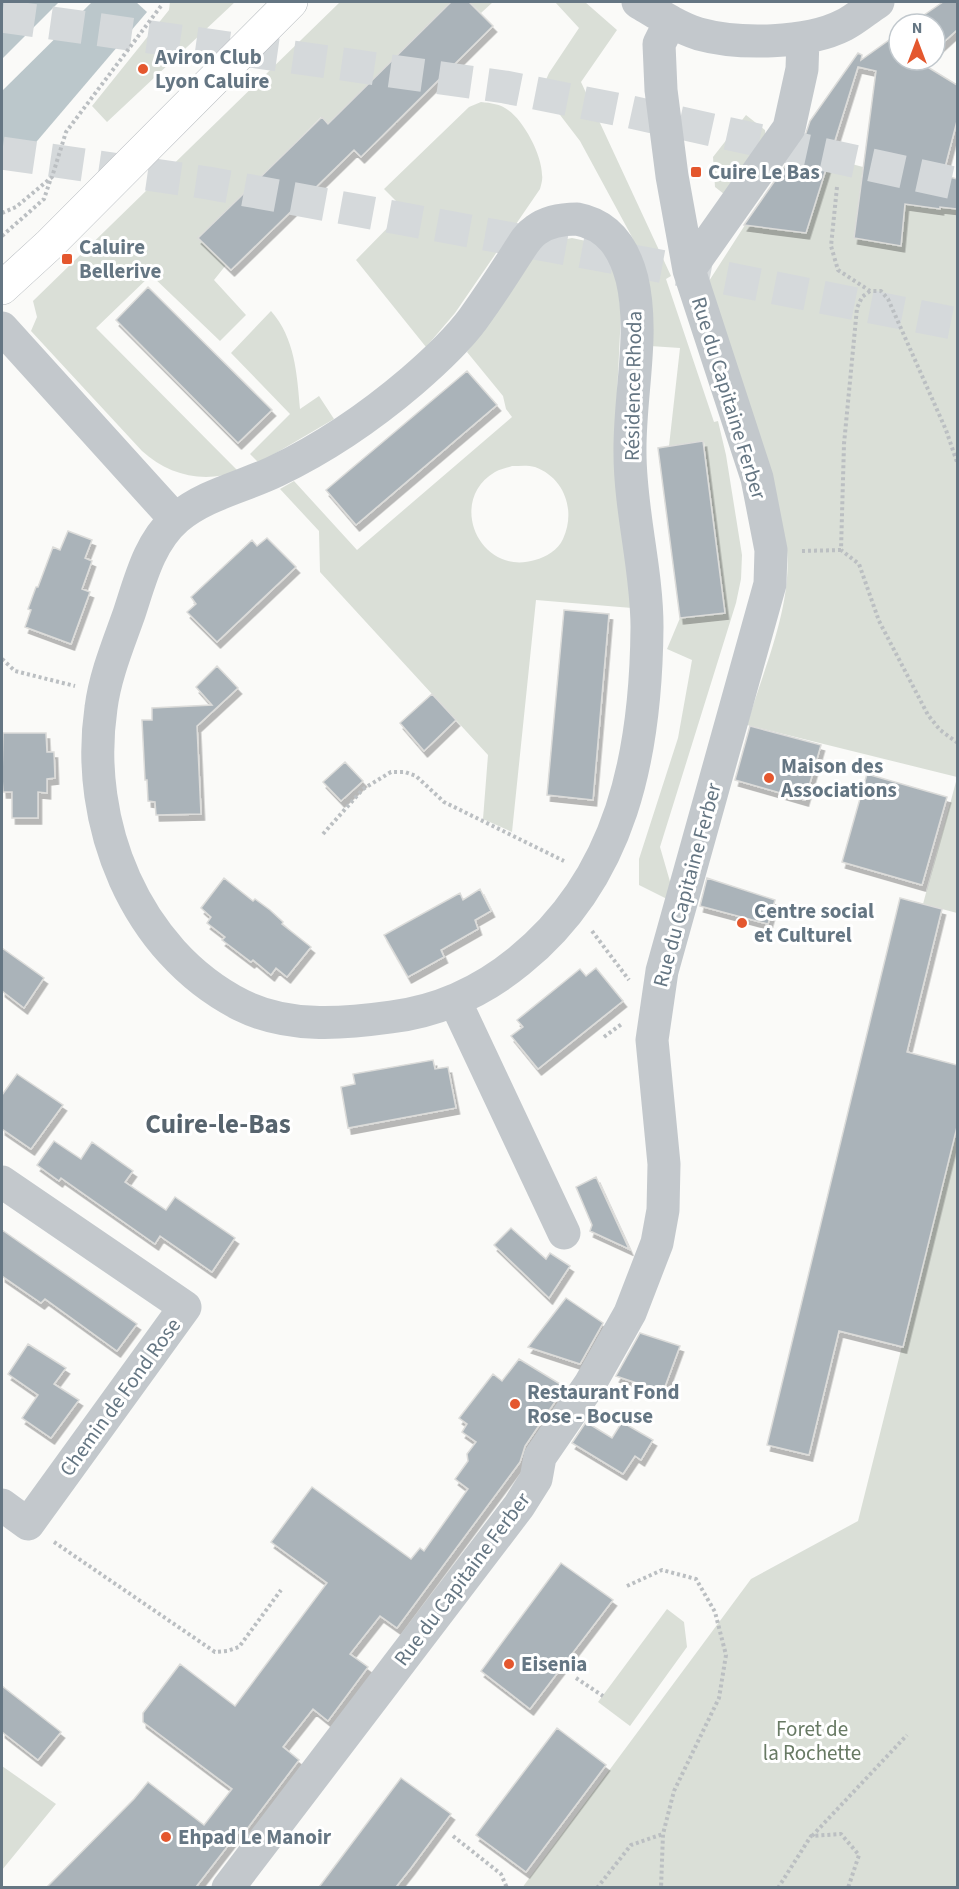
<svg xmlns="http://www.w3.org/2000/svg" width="959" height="1889" viewBox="0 0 959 1889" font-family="'Source Sans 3',sans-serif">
	<defs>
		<filter id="shadow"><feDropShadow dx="3.5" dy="6" stdDeviation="0" flood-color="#0004"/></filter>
	</defs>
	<rect width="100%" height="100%" fill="#fafaf8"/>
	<!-- green -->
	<path fill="#dadfd7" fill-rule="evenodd" d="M 170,2 L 235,2 L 107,122 L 92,106 L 169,10 Z
		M 340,2 L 451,2 L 328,124 L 321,117 L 199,238 L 226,265 L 214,280 L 246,315 L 220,341 L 151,275 L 96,328 L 238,471 C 204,484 168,475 142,451 L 31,331 L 37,317 L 33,301 Z
		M 469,2 L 493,2 L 481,13 Z
		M 555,2 L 585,2 L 617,30 L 581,82 L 671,276 L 666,279 L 714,422 L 718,421 L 726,455 L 742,555 L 741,579 L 736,603 L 660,847 L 671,885 L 667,899 L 639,885 L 639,859 L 678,738 L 692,660 L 667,649 L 680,618 L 725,612 L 704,442 L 669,446 L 680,348 L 650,346 L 644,269 L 632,237 L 580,141 L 557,111 L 545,82 L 549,73 L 579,28 Z
		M 481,102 C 491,103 500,104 508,110 C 524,121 542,155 542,175 C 543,179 541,185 540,189 L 455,313 L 426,347 L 356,260 L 405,210 L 384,189 L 469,107 Z
		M 746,115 L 765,130 L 766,141 L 724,194 L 715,187 L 713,157 Z
		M 833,159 L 863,167 L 854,238 L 901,245 L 907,186 L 924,207 L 957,209 L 957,777 L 747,725 C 763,671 792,607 787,551 L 709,281 L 745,225 L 806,232 L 825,174 Z
		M 572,238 L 586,241 L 601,250 L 606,256 L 617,278 L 621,313 L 614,456 L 632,608 L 536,600 L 512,832 L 483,819 L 488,755 L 320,572 L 319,531 L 280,489 L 294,481 L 357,550 L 512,417 L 506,409 L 503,396 L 467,352 L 535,254 L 551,242 ZM 512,466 C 520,466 528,465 535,467 C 565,478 576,511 563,539 C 558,550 546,557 535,560 C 480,577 446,501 495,472 C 500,469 507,468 512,466 Z
		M 271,311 C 295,338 297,374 300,409 L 319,396 L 334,419 L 259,463 L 250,454 L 290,414 L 231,353 Z
		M 957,778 L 957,913 L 923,904 Z
		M 957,1127 L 957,1887 L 522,1888 L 751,1579 L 858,1521 Z
		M 667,1609 L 684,1622 L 687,1647 L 630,1726 L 598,1702 Z
		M 2,1766 L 56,1804 L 2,1870 Z"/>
	<!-- water -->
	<path fill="#bbc7cb" d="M 2,2 L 136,2 L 147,12 L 26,154 L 17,159 L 2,161 Z"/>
	<!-- pier -->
	<path fill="#fafaf8" d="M 59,2 L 92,2 L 2,91 L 2,59 Z"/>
	<!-- building -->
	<path fill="#aab3b9" stroke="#dcdcda" stroke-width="1.5" filter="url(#shadow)" d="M 451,2 L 469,2 L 493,26 L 361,157 L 354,150 L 231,270 L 198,238 L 322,117 L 328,124 Z
		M 943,2 L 957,2 L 957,30 L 935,50 L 935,24 L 911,24 Z
		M 899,33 L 899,60 L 924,60 L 921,63 L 957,85 L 957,121 L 943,175 L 957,179 L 957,209 L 940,207 L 940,209 L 905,204 L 901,246 L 854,238 L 876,71 L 858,67 L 806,233 L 744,225 L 804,139 L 810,121 L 858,53 L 862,55 L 861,60 Z
		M 148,287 L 272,410 L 238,443 L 116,320 Z
		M 467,371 L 497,405 L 356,525 L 326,490 Z
		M 703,441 L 725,613 L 680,618 L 658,448 Z
		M 68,531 L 92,540 L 85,558 L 92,561 L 82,589 L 90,592 L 71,644 L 25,627 L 31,610 L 28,609 L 36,587 L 38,587 L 53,547 L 60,550 Z
		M 267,538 L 296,567 L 217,642 L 187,612 L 196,604 L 191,597 L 252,540 L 257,546 Z
		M 564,610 L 609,614 L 593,800 L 547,795 Z
		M 217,666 L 238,688 L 197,726 L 201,814 L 156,815 L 155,802 L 148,801 L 147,780 L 145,780 L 142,720 L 152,720 L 152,708 L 212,705 L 196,687 Z
		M 432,694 L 456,720 L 424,751 L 400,723 Z
		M 750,726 L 821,745 L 805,800 L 735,780 Z
		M 3,733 L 46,733 L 47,752 L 54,752 L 55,778 L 47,779 L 47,793 L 38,792 L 38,818 L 12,818 L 12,792 L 3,792 L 2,778 Z
		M 345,762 L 363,781 L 341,801 L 323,782 Z
		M 867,774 L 947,797 L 922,885 L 842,862 Z
		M 224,878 L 253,901 L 255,899 L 270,910 L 283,922 L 282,924 L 311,947 L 287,977 L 276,968 L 271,975 L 253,960 L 251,962 L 222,940 L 225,937 L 207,923 L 211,917 L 201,908 Z
		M 707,878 L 775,900 L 768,924 L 700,906 Z
		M 480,889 L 491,911 L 475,920 L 478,929 L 441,950 L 444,957 L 408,977 L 384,935 L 460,893 L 463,900 Z
		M 900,898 L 942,909 L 907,1052 L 957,1065 L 957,1127 L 903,1347 L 839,1331 L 809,1455 L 767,1445 Z
		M 2,948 L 44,978 L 24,1008 L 2,991 Z
		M 596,968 L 623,1001 L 538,1069 L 511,1036 L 523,1027 L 517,1020 L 580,969 L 586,976 Z
		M 433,1060 L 435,1069 L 448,1067 L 456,1108 L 348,1128 L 341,1087 L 355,1084 L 353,1074 Z
		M 17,1074 L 63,1105 L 31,1149 L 2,1129 L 2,1095 Z
		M 54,1141 L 81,1159 L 92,1142 L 133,1171 L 125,1182 L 166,1210 L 175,1197 L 235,1238 L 212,1272 L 160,1236 L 155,1244 L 61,1178 L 59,1181 L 37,1165 Z
		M 596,1177 L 629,1249 L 590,1231 L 592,1225 L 576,1187 Z
		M 511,1228 L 546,1259 L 550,1253 L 570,1266 L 549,1298 L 494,1245 Z
		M 2,1230 L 137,1324 L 117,1351 L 45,1299 L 41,1303 L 2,1276 Z
		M 566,1298 L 603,1323 L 580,1364 L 528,1347 Z
		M 640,1333 L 680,1346 L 663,1392 L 616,1376 Z
		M 28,1344 L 66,1368 L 54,1384 L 79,1400 L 51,1438 L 22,1418 L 38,1395 L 8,1374 Z
		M 519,1359 L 565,1387 L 525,1446 L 520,1462 L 397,1628 L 380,1616 L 350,1654 L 368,1667 L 328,1721 L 313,1709 L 283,1747 L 299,1760 L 244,1833 L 240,1830 L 196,1887 L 47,1887 L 134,1799 L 148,1782 L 204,1825 L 232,1789 L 143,1722 L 143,1713 L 180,1664 L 235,1706 L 327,1583 L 271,1542 L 312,1487 L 411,1559 L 420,1548 L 424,1551 L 468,1489 L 455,1479 L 468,1461 L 467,1454 L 476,1442 L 462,1432 L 467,1424 L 459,1418 L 493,1374 L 502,1381 Z
		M 586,1422 L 612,1438 L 622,1422 L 653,1440 L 641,1460 L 635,1456 L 623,1474 L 572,1443 Z
		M 561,1563 L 613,1600 L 530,1709 L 481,1671 Z
		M 2,1686 L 61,1732 L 38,1760 L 2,1732 Z
		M 557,1728 L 606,1765 L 526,1872 L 476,1835 Z
		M 401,1778 L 451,1814 L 411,1868 L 396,1887 L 319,1887 Z"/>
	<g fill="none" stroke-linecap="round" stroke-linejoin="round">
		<!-- highway-tunnel -->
		<path stroke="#d5d9db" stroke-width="33" stroke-dasharray="33 16" stroke-linecap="butt" d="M 2,16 L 505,87 L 626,111 L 958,184
			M 2,153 L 208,183 L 725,278 L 958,324"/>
		<!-- major casing -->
		<g stroke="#b5babe" stroke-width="34">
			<path id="major" d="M 2,288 L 50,244 L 291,2"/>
		</g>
		<!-- path -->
		<path stroke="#bbbfc2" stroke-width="4" stroke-dasharray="3 3" stroke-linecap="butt" d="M 837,187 L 831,246 L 838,270 L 870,291 L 881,291 L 888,299 L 946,430 L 958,465
			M 2,213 L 16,207 L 52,177 L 66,132 L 161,6 L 161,2
			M 2,236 L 44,199 L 51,178
			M 870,291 L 862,297 L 857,308 L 844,444 L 841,550 L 859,564 L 879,621 L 928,715 L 940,730 L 958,743
			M 802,551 L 841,550
			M 2,659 L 15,671 L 75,686
			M 323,834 L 363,789 L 391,772 L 405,772 L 416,776 L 444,802 L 564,861
			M 592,931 L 629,980
			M 604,1037 L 623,1023
			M 54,1542 L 215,1652 L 227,1651 L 239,1647 L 281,1590
			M 627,1586 L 662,1570 L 696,1579 L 715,1612 L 726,1655 L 719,1698 L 674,1791 L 663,1834 L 661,1888
			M 576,1678 L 603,1696
			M 453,1836 L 501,1874 L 507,1888
			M 812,1836 L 907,1735
			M 597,1888 L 631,1845 L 663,1834
			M 778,1888 L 811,1836 L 841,1834 L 859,1855 L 848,1888"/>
		<!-- minor -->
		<path stroke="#c3c8cc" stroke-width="33" d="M 638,2 C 658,14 677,27 699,34 C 739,45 807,44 844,25 C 856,19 867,9 878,2
			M 577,219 C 609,225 624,248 632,279 C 645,334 629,397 630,453 C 630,511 647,569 647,627 C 646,754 622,878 519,961 C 481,992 439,1011 391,1017 C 341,1024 287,1028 241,1005 C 135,951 84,823 101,708 C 105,676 118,645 129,614 C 140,581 149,542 177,518 C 206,494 243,487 276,471 C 324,448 371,416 412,381 C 434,362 456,342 473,319 C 488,298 502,277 516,255 C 522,246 527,236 536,230 C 548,221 562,219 577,219 Z
			M 689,270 L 789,128 L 802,69 L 803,39
			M 2,328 L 175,519
			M 455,1001 L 564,1233
			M 2,1182 L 185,1307 L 28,1524 L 2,1505
			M 228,1888 L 519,1506 L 536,1479 L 540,1457 L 590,1384 L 630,1313 L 657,1243 L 663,1210 L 664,1164 L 652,1040 L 662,971 L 770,584 L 771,550 L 757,478 L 689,270 L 672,176 L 661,90 L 659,44 L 670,22"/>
		<!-- major -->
		<use href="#major" stroke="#fff" stroke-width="33"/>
	</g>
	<!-- markers -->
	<g fill="#e4572e" stroke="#fff" stroke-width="2">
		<circle cx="143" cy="69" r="6"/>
		<rect x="690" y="166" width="12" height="12" rx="3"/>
		<rect x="61" y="253" width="12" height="12" rx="3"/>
		<circle cx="769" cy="778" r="6"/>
		<circle cx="742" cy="923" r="6"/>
		<circle cx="515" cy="1404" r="6"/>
		<circle cx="509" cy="1664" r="6"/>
		<circle cx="166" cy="1837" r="6"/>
	</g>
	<g text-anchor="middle" stroke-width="6" stroke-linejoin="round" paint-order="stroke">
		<!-- poi labels -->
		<g font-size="21" font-weight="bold" fill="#657683" stroke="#fff" text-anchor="start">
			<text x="155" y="64">Aviron Club<tspan x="155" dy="24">Lyon Caluire</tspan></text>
			<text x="708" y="179">Cuire Le Bas</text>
			<text x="79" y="254">Caluire<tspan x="79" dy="24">Bellerive</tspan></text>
			<text x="781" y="773">Maison des<tspan x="781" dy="24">Associations</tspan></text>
			<text x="754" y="918">Centre social<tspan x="754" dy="24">et Culturel</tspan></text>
			<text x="527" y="1399">Restaurant Fond<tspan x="527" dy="24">Rose - Bocuse</tspan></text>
			<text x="521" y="1671">Eisenia</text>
			<text x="178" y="1844">Ehpad Le Manoir</text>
		</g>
		<!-- street labels -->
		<g font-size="21" fill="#657683" stroke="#fff">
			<text transform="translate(633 386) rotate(-89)" y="7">Résidence Rhoda</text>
			<text transform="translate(729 398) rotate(73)" y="7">Rue du Capitaine Ferber</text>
			<text transform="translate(687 885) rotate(-75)" y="7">Rue du Capitaine Ferber</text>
			<text transform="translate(120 1397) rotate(-54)" y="7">Chemin de Fond Rose</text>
			<text transform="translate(462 1579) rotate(-53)" y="7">Rue du Capitaine Ferber</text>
		</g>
		<!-- park labels -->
		<g font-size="21" fill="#687a64" stroke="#fff">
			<text x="812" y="1736">Foret de<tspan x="812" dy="24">la Rochette</tspan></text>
		</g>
		<!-- district labels -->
		<g font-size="27" font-weight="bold" fill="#57646e" stroke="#fff">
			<text x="218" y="1133">Cuire-le-Bas</text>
		</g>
	</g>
	<!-- border -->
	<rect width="959" height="1889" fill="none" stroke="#657683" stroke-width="6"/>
	<!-- north arrow -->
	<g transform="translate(917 42)"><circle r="28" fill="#ffffff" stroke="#c1c8cd" stroke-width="1.5"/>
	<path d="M0-4.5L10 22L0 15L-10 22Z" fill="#e4572e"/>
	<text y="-9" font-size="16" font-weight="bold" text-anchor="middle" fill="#657683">N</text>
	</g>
</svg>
